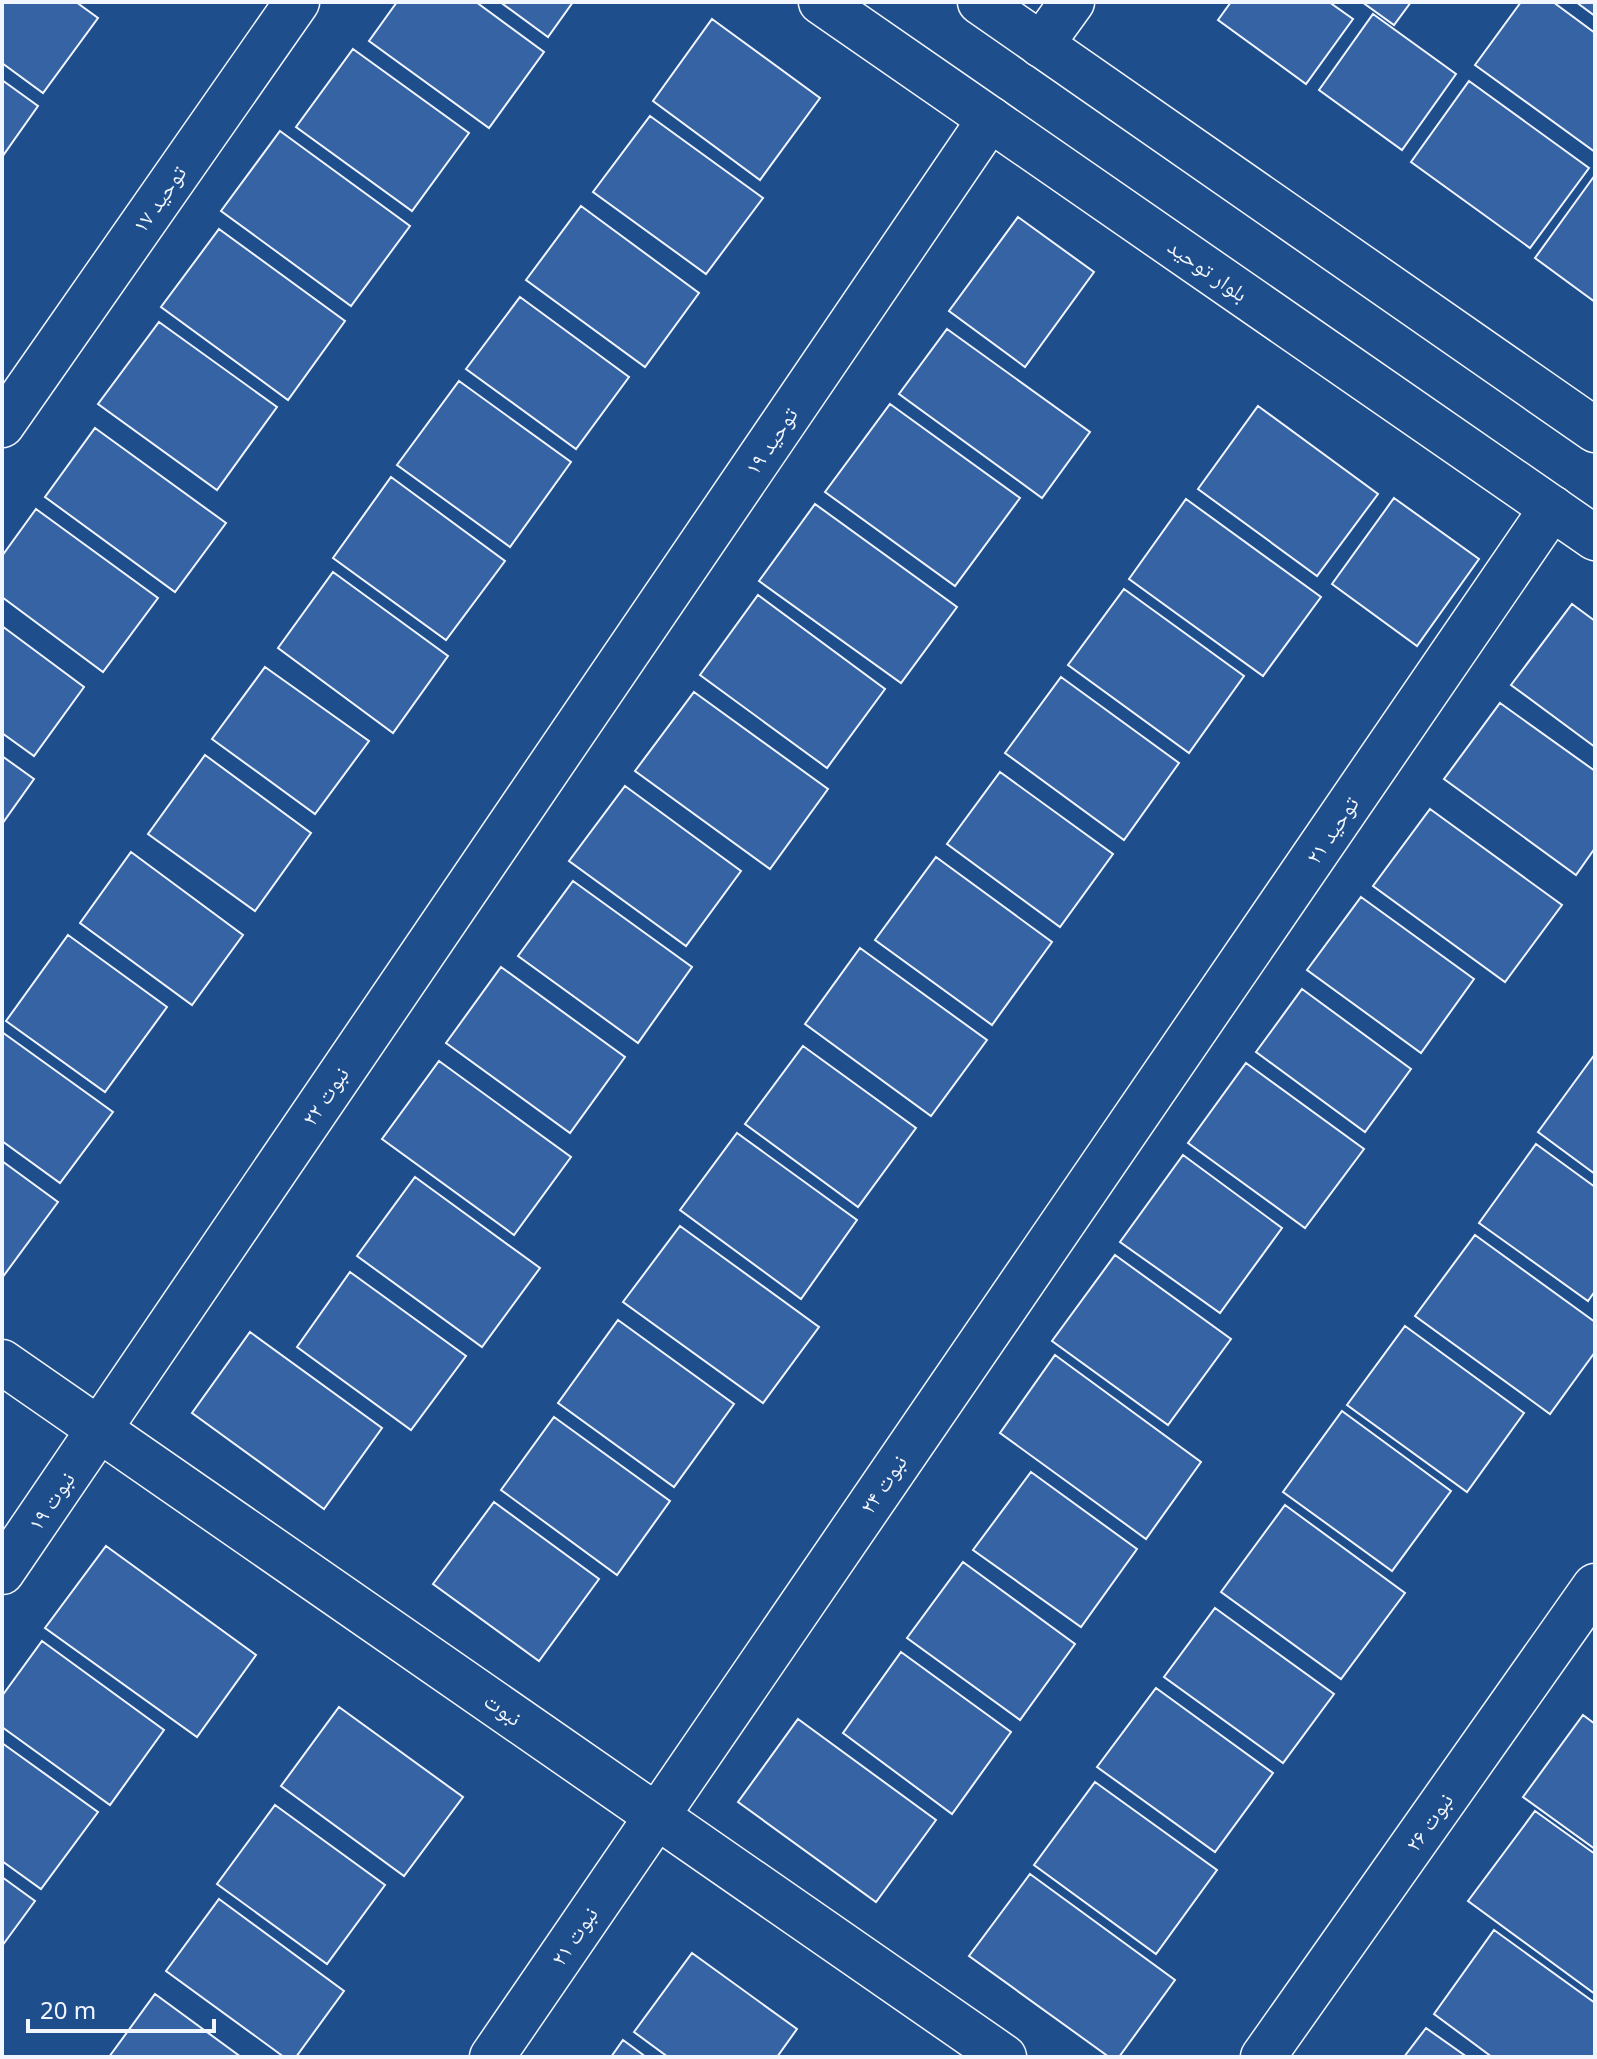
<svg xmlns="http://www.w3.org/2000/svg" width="1597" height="2059" viewBox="0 0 1597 2059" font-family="'Noto Sans','Noto Naskh Arabic',sans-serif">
	<rect width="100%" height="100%" fill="#1f4e8c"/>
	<!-- building -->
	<path fill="#3563a3" stroke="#f2f6ff" stroke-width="2" d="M 2,2 L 76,2 L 98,18 L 43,93 L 2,63 Z
		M 397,2 L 476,2 L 544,52 L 489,128 L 369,41 Z
		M 500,2 L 573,2 L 548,37 Z
		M 1231,2 L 1329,2 L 1353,19 L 1306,84 L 1218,20 Z
		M 1362,2 L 1411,2 L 1394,25 Z
		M 1521,2 L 1553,2 L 1595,33 L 1595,152 L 1475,65 Z
		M 1576,2 L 1595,2 L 1595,16 Z
		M 1373,14 L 1456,74 L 1402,150 L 1319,90 Z
		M 712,19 L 820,98 L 760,180 L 653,101 Z
		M 353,49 L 469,133 L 412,211 L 296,127 Z
		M 2,80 L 38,106 L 2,157 Z
		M 1469,81 L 1589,168 L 1530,248 L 1411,162 Z
		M 650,116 L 763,198 L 706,274 L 593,192 Z
		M 280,131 L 410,226 L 351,306 L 221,211 Z
		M 1595,175 L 1595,302 L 1535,258 Z
		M 581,206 L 699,293 L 645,367 L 526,280 Z
		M 1018,217 L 1094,272 L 1025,367 L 949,311 Z
		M 219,229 L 345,321 L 288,400 L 161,307 Z
		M 520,297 L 629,377 L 576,449 L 466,369 Z
		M 159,322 L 277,407 L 217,490 L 98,404 Z
		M 947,329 L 1090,432 L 1042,498 L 899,394 Z
		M 459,381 L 571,462 L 510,547 L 397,465 Z
		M 890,404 L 1020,498 L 955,586 L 825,492 Z
		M 1258,406 L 1378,494 L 1317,576 L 1198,489 Z
		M 95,428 L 226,523 L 175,592 L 45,497 Z
		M 391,477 L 505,561 L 446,640 L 333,558 Z
		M 1394,498 L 1479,559 L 1417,646 L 1332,584 Z
		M 1186,499 L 1321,597 L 1263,676 L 1129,579 Z
		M 815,504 L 957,607 L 901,683 L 759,581 Z
		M 36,509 L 158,598 L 103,672 L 2,597 L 2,556 Z
		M 333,572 L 448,656 L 393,733 L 278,648 Z
		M 1124,589 L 1244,676 L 1189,753 L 1068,665 Z
		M 758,595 L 885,689 L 827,768 L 700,675 Z
		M 1572,604 L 1595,621 L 1595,747 L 1511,685 Z
		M 2,626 L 84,687 L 34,756 L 2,733 Z
		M 265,667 L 369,741 L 315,814 L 212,739 Z
		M 1061,677 L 1179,763 L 1124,840 L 1005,753 Z
		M 694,692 L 828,789 L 770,869 L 635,771 Z
		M 1500,703 L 1595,771 L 1595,848 L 1576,875 L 1444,779 Z
		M 205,755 L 311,833 L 255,911 L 148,834 Z
		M 2,756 L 34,779 L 2,824 Z
		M 1000,772 L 1113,854 L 1060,927 L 947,844 Z
		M 625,786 L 741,871 L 686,946 L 569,861 Z
		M 1430,809 L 1562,905 L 1505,982 L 1373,886 Z
		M 131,852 L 243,935 L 192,1005 L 80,923 Z
		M 936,857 L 1052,942 L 992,1025 L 875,940 Z
		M 573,881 L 692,967 L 638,1043 L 518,956 Z
		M 1361,897 L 1474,979 L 1421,1053 L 1307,970 Z
		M 68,935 L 167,1007 L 105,1092 L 6,1021 Z
		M 860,948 L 987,1040 L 931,1116 L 805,1024 Z
		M 501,967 L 625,1057 L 570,1133 L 446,1043 Z
		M 1302,989 L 1411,1069 L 1365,1132 L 1256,1052 Z
		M 2,1032 L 113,1112 L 60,1183 L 2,1141 Z
		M 803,1046 L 916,1128 L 858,1207 L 745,1124 Z
		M 1595,1054 L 1595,1174 L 1538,1132 Z
		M 439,1061 L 571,1157 L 514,1235 L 382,1139 Z
		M 1246,1063 L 1364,1149 L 1305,1228 L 1188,1143 Z
		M 737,1133 L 857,1220 L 801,1299 L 680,1210 Z
		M 1536,1144 L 1595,1187 L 1595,1291 L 1588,1301 L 1479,1223 Z
		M 1183,1155 L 1282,1228 L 1220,1313 L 1120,1242 Z
		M 2,1161 L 58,1202 L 2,1278 Z
		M 415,1177 L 540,1268 L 482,1347 L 357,1256 Z
		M 680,1226 L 819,1327 L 763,1403 L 623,1302 Z
		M 1475,1235 L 1595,1322 L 1595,1352 L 1550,1414 L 1415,1316 Z
		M 1115,1255 L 1231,1339 L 1168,1425 L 1052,1341 Z
		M 350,1272 L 466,1356 L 411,1430 L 297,1347 Z
		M 618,1320 L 734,1404 L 674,1487 L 558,1403 Z
		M 1405,1326 L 1524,1413 L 1467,1492 L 1347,1405 Z
		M 250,1332 L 382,1428 L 324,1509 L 192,1413 Z
		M 1055,1355 L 1201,1462 L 1146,1539 L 1000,1433 Z
		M 1342,1411 L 1451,1491 L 1392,1571 L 1283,1492 Z
		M 554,1417 L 670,1501 L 617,1575 L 501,1490 Z
		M 1031,1472 L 1137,1549 L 1081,1627 L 973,1550 Z
		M 494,1502 L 599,1579 L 539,1661 L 433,1584 Z
		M 1285,1505 L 1405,1593 L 1341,1679 L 1221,1592 Z
		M 106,1546 L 256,1655 L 197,1737 L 45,1628 Z
		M 963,1562 L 1075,1644 L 1020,1720 L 907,1638 Z
		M 1215,1608 L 1334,1694 L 1283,1763 L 1164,1677 Z
		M 42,1641 L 164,1730 L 110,1805 L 2,1727 L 2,1696 Z
		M 901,1652 L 1011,1732 L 952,1814 L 843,1733 Z
		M 1156,1688 L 1273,1773 L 1215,1852 L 1097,1767 Z
		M 339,1707 L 463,1797 L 404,1876 L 281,1786 Z
		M 1583,1715 L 1595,1724 L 1595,1849 L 1523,1797 Z
		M 798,1719 L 936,1820 L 876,1902 L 738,1802 Z
		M 2,1743 L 98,1812 L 41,1889 L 2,1861 Z
		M 1095,1782 L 1217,1870 L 1156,1954 L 1034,1865 Z
		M 275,1805 L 385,1885 L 327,1964 L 217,1884 Z
		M 1535,1811 L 1595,1854 L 1595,1994 L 1468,1901 Z
		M 1030,1874 L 1175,1980 L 1119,2057 L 1109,2057 L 969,1956 Z
		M 2,1877 L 35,1901 L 2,1946 Z
		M 219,1899 L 344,1991 L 296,2057 L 284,2057 L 166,1971 Z
		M 1494,1930 L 1595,2003 L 1594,2057 L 1492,2057 L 1434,2014 Z
		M 692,1953 L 797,2029 L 777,2057 L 668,2057 L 634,2032 Z
		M 155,1994 L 241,2057 L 109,2057 Z
		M 1426,2028 L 1467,2057 L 1404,2057 Z
		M 623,2040 L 646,2057 L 611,2057 Z"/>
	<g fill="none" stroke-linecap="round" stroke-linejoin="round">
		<!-- minor casing -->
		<g stroke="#f2f6ff" stroke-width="47">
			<path id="minor" d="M 1041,45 L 1072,2
				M 2,425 L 297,2
				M 2,1572 L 990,119
				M 492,2057 L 1552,508
				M 1263,2057 L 1595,1586"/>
		</g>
		<!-- tertiary casing -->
		<g stroke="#f2f6ff" stroke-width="47">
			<path id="tertiary" d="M 821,2 L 1595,538
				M 980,2 L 1595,430
				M 2,1362 L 1004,2057"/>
		</g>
		<!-- minor -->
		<use href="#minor" stroke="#1f4e8c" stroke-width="44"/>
		<!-- tertiary -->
		<use href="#tertiary" stroke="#1f4e8c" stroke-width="44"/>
	</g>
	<g text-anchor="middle" stroke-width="6" stroke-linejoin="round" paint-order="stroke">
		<!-- street labels -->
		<g font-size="22" fill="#f2f6ff" stroke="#1f4e8c">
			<text transform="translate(159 199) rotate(-55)" y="8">توحید ۱۷</text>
			<text transform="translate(1208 270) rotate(35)" y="8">بلوار توحید</text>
			<text transform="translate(771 441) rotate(-56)" y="8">توحید ۱۹</text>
			<text transform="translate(1332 830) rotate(-56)" y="8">توحید ۲۱</text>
			<text transform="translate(325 1096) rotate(-56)" y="8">نبوت ۲۲</text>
			<text transform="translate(883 1484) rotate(-56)" y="8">نبوت ۲۴</text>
			<text transform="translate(51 1501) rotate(-56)" y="8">نبوت ۱۹</text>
			<text transform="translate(503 1709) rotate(35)" y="8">نبوت</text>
			<text transform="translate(1429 1822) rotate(-55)" y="8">نبوت ۲۶</text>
			<text transform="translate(574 1936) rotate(-56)" y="8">نبوت ۲۱</text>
		</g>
	</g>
	<!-- border -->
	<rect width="1597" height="2059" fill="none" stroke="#f2f6ff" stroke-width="8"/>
	<!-- scale -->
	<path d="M28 2019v12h186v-12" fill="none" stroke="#f2f6ff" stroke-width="4"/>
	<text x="40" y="2019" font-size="24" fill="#f2f6ff" stroke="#1f4e8c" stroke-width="6" paint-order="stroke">20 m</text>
</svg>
